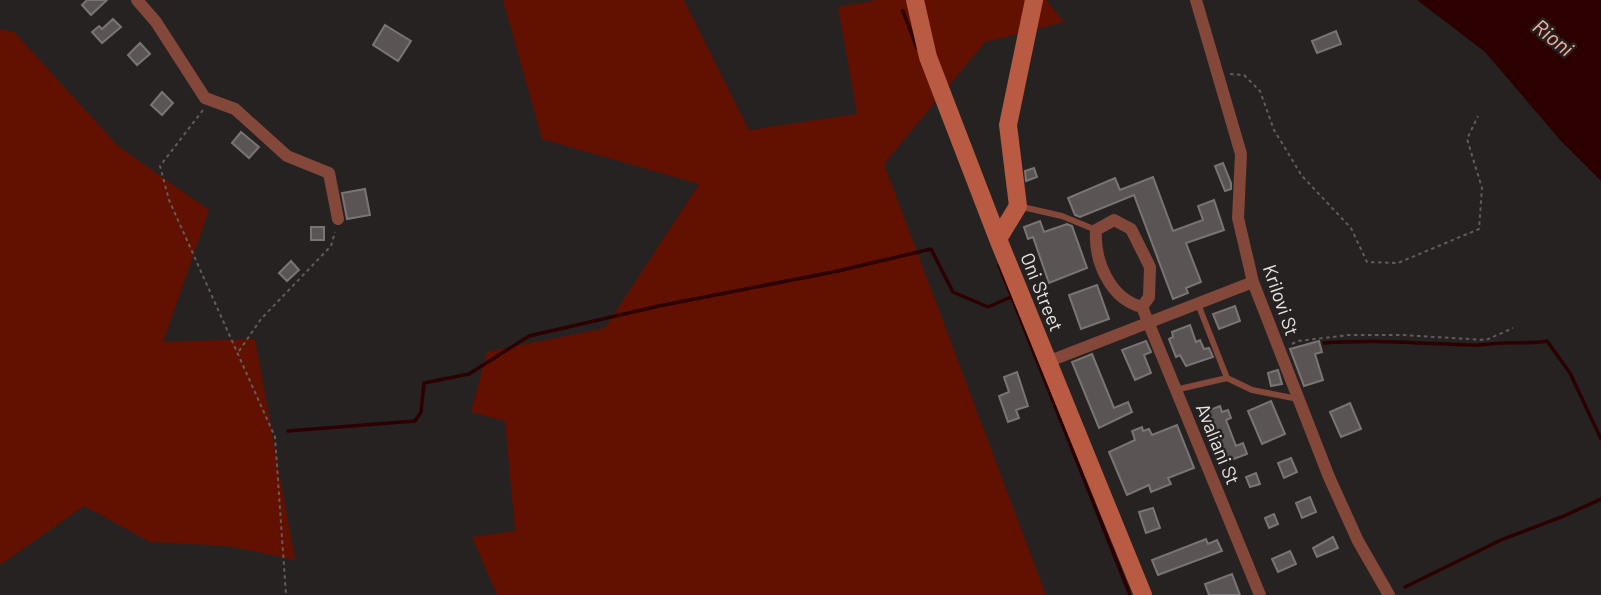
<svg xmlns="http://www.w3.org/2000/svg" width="1601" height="595" viewBox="0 0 1601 595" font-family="Barlow,sans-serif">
	<rect width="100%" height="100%" fill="#262221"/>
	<!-- green -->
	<path fill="#621100" d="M 503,0 L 684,0 L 749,130 L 857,114 L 838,7 L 877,0 L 1046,0 L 1064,22 L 985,42 L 884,164 L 1046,595 L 497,595 L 472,537 L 515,531 L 505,421 L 471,412 L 487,352 L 605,328 L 699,184 L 542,139 Z
		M 0,29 L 14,32 L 119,147 L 209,210 L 163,342 L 255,339 L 295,560 L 229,546 L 150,542 L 84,506 L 0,565 Z"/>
	<!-- water -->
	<path fill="#2c0000" d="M 1417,0 L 1601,0 L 1601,181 L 1561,141 L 1485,52 Z"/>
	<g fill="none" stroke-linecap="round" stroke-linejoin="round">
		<!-- stream -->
		<path stroke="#2c0000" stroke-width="3.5" d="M 903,11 L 917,48
			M 999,265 L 1130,595
			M 1324,343 C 1373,339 1422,344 1471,345 C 1482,346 1493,343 1504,343 C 1519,342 1532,344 1547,341 L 1570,373 L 1601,439
			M 288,431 L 415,421 L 421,412 L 424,383 L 469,374 L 529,336 L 659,306 L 838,271 L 931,249 L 953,292 L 988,307 L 1011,297
			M 1405,587 L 1501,540 L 1564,516 L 1601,499"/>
	</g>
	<!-- building -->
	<path fill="#5a5554" stroke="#7a7574" stroke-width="2" d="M 87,0 L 107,0 L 91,15 L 82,5 Z
		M 113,19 L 121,27 L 102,43 L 92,32 L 99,26 L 102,29 Z
		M 385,25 L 411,41 L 398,61 L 373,45 Z
		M 1336,31 L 1341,44 L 1317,53 L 1312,41 Z
		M 140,43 L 150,54 L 137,65 L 128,55 Z
		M 162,92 L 173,103 L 162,115 L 151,105 Z
		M 241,132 L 259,147 L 249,158 L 232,143 Z
		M 1223,163 L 1231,183 L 1231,189 L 1225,191 L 1215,166 Z
		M 1034,168 L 1037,177 L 1026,181 L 1025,171 Z
		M 1153,177 L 1173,231 L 1203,220 L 1198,206 L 1214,200 L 1224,230 L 1186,243 L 1201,282 L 1186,288 L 1188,293 L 1173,299 L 1134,195 L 1080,217 L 1075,215 L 1068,198 L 1115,178 L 1120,190 Z
		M 365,189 L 370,215 L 347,219 L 342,193 Z
		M 1040,221 L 1044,232 L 1067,224 L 1072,226 L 1087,268 L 1049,283 L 1033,237 L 1028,239 L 1024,227 Z
		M 311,227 L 324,227 L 324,240 L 311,240 Z
		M 291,261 L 299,270 L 287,281 L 279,273 Z
		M 1097,285 L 1109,319 L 1081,329 L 1069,295 Z
		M 1235,306 L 1240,321 L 1219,329 L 1213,314 Z
		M 1190,325 L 1196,342 L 1200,340 L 1204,349 L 1209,348 L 1213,357 L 1186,366 L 1180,355 L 1176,357 L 1169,339 L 1173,337 L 1172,332 Z
		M 1146,341 L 1151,352 L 1144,355 L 1151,373 L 1135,380 L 1122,350 Z
		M 1319,341 L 1322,352 L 1315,354 L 1323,380 L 1304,386 L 1290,349 Z
		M 1092,354 L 1114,408 L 1128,402 L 1132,412 L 1099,428 L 1072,362 Z
		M 1278,370 L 1282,384 L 1271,386 L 1268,373 Z
		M 1017,372 L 1028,406 L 1016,410 L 1019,418 L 1008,422 L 999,396 L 1009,392 L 1004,377 Z
		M 1271,401 L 1285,434 L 1262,444 L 1248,411 Z
		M 1350,403 L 1361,429 L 1341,437 L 1330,412 Z
		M 1220,406 L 1222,412 L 1228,410 L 1231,418 L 1226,420 L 1236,446 L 1243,443 L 1247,454 L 1223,463 L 1205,418 L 1209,416 L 1207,411 Z
		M 1177,425 L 1194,468 L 1168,478 L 1171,484 L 1151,492 L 1149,485 L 1127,495 L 1109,452 L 1135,440 L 1132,431 L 1142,427 L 1143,431 L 1149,429 L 1152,435 Z
		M 1291,458 L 1297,472 L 1284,478 L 1278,463 Z
		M 1256,473 L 1260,484 L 1250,487 L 1246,477 Z
		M 1310,497 L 1316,512 L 1302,518 L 1296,503 Z
		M 1153,508 L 1160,528 L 1146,533 L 1139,512 Z
		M 1274,514 L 1278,524 L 1269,528 L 1265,518 Z
		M 1333,537 L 1338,548 L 1317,557 L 1313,548 Z
		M 1206,539 L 1208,544 L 1217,540 L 1222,551 L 1158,575 L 1152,560 Z
		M 1290,551 L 1296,564 L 1278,572 L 1272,559 Z
		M 1232,574 L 1240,595 L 1209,595 L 1205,584 Z"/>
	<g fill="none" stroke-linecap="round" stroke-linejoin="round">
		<!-- path -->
		<path stroke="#615d5d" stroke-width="2" stroke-dasharray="3.5 3.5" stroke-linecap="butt" d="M 1230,74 L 1244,75 L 1260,91 L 1274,130 L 1302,176 L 1351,228 L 1367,262 L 1398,263 L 1479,229 L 1482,188 L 1467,139 L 1478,116
			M 203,110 L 160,166 L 169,200 L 275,437 L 286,595
			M 1292,344 L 1298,341 L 1349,335 L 1402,335 L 1486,340 L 1513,328
			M 239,351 L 261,319 L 331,246 L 335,232"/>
		<!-- lane -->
		<path stroke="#834839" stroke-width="6" d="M 1018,206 L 1062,216 L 1096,230
			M 1198,304 L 1227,378
			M 1175,390 L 1227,378 L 1252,390 L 1298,399"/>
		<!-- street -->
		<path stroke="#834839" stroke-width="12" d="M 137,0 L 156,22 L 205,98 L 235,109 L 287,156 L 329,173 L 338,219
			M 1196,0 L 1241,154 L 1238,218 L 1253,282 L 1329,477 L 1358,541 L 1389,595
			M 1142,307 C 1110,299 1094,261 1096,230 L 1114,220 L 1131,229 L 1150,267 L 1149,297 L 1142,307 L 1260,595
			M 1047,362 L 1253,282"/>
		<!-- secondary -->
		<path stroke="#b95a43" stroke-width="18" d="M 915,0 L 928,57 L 998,239 L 1143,595
			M 998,239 L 1018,206 L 1008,125 L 1034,0"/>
	</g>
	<g text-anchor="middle" stroke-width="5" stroke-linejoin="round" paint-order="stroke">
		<!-- street labels -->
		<g font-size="19" fill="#e9e6e6" stroke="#262221">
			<text transform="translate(1042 292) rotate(68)" y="7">Oni Street</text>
			<text transform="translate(1281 300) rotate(71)" y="7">Krilovi St</text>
			<text transform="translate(1218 444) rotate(68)" y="7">Avaliani St</text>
		</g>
		<!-- water labels -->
		<g font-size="21" font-style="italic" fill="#ffb29f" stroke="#262221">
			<text transform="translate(1553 38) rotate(39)" y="7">Rioni</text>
		</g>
	</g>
</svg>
